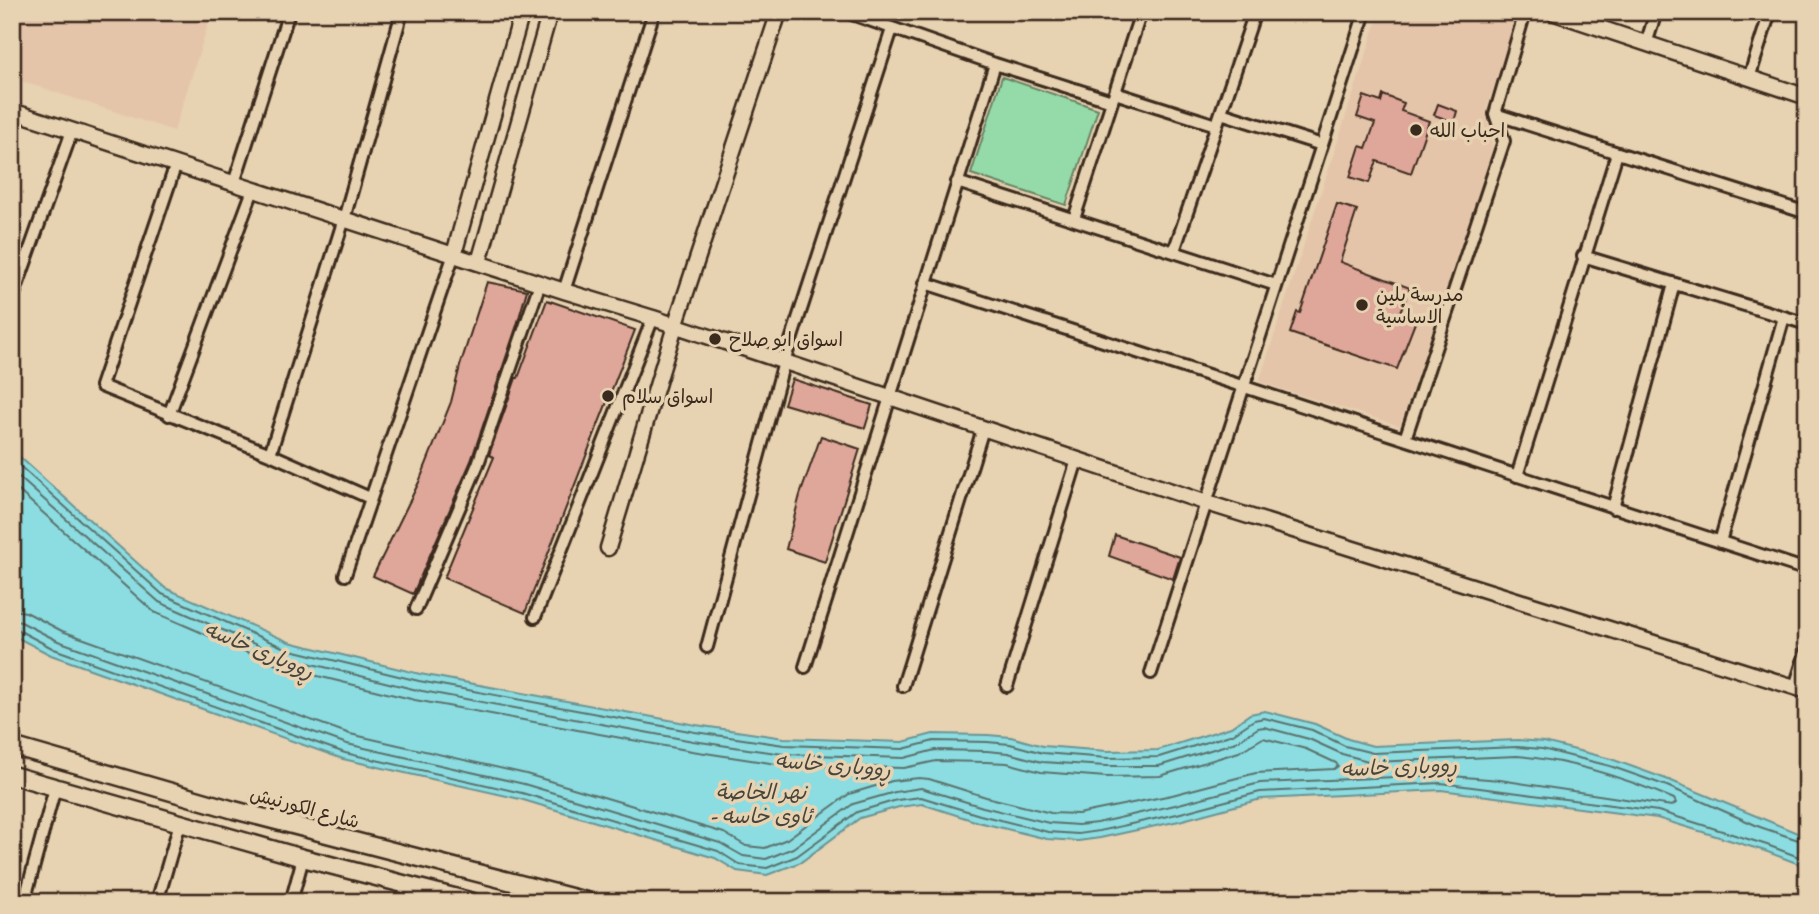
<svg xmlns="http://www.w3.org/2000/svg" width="1819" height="914" viewBox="0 0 1819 914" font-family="'Gochi Hand','Playpen Sans Arabic',sans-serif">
	<rect width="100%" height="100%" fill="#e7d2b1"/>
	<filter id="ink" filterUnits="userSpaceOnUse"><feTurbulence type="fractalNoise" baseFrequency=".0143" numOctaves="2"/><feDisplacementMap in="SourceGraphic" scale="14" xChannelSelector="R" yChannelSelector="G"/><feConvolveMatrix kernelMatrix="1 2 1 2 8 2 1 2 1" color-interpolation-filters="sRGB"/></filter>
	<g filter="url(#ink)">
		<!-- built -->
		<path fill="#e5c5aa" d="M 12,12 L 212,12 L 174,131 L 12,78 Z
			M 1380,12 L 1486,12 L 1515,22 L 1486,111 L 1493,148 L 1400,426 L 1259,382 Z"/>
		<!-- green -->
		<path fill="#95dba9" stroke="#688264" stroke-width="2" d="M 1002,77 L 1098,109 L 1066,205 L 971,174 Z"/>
		<!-- water -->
		<path fill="#8bdde2" stroke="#6b9594" stroke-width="2" d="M 12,450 L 165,588 L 289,642 L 420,674 L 696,725 L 784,738 L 903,742 L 933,734 L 988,735 L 1011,737 L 1043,746 L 1107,751 L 1158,750 L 1231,727 L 1250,714 L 1265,711 L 1315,724 L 1348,739 L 1373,746 L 1518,740 L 1544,742 L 1611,759 L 1669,780 L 1807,837 L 1807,867 L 1765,851 L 1657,818 L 1441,790 L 1261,799 L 1179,821 L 1100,838 L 1078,841 L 1047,839 L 978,822 L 922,804 L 899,807 L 860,818 L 801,862 L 767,875 L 737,871 L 715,858 L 520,799 L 343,759 L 51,655 L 12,635 Z"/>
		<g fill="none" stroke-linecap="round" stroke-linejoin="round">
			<!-- shore -->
			<path stroke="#5b726c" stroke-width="2" d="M 12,459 L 162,594 L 287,649 L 419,681 L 695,732 L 784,745 L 903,749 L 934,741 L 987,742 L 1010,744 L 1043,753 L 1107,758 L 1159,757 L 1233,734 L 1254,720 L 1264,718 L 1312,730 L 1345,746 L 1373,753 L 1517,747 L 1542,749 L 1610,766 L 1667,786 L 1760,827 L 1807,843
				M 12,471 L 159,602 L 284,657 L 417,690 L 693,741 L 783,754 L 904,758 L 935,750 L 987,751 L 1008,753 L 1042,762 L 1106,766 L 1159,766 L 1236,742 L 1258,728 L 1264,727 L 1309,739 L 1342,754 L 1372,762 L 1517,756 C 1570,760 1625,778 1674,799 L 1676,803 L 1672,806 L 1500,780 L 1440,775 L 1260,783 L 1175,805 L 1097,823 L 1078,825 L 1049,823 L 983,807 L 921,788 L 895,792 L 853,804 L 793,848 L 766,859 L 743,856 L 720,843 L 524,784 L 347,744 L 58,641 L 21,622 L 12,620
				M 12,485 L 154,612 L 281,667 L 415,700 L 692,751 L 783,765 L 904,768 L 936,761 L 986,762 L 1007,763 L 1041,772 L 1106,777 L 1160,776 L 1239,752 L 1263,738 L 1306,749 L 1336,763 L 1338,766 L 1334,769 L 1256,773 L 1172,795 L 1078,814 L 1051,813 L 986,797 L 929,779 L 919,778 L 892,781 L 849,794 L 787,839 L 765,848 L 746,846 L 724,833 L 526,774 L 350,734 L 62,631 L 26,612 L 12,610
				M 12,629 L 18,630 L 54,649 L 345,753 L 522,793 L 718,851 L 740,865 L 767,868 L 797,856 L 857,812 L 897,800 L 921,797 L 980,815 L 1048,832 L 1078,834 L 1099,831 L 1177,814 L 1260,792 L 1441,783 L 1658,811 L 1767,845 L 1807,860"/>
		</g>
		<!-- building -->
		<path fill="#dfa69a" stroke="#3b2a1e" stroke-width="2" d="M 1383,95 L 1404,103 L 1401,111 L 1429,121 L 1411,173 L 1377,161 L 1369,183 L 1350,177 L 1360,146 L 1366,148 L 1375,123 L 1357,117 L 1364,96 L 1381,102 Z
			M 1438,104 L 1457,111 L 1454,122 L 1434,115 Z
			M 1337,204 L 1357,210 L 1340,262 L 1410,288 L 1399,314 L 1416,320 L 1397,369 L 1290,333 L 1297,312 L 1300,313 Z
			M 487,282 L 527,290 L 517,325 L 471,461 L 413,594 L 373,576 L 419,482 L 451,402 L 460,366 Z
			M 547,300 L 635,330 L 525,613 L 444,578 L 494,457 L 489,455 L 516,378 L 518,378 Z
			M 792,379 L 872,405 L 865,428 L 784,404 Z
			M 821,436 L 860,449 L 825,562 L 786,549 L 800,495 Z
			M 1115,535 L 1180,557 L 1173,579 L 1109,556 Z"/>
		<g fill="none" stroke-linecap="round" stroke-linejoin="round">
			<!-- minor casing -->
			<g stroke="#3b2a1e" stroke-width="16">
				<path id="minor" d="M 846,12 L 995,64 L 1112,101
					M 1646,44 L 1656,12
					M 1749,78 L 1770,12
					M 1115,93 L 1216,125
					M 1221,113 L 1322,145
					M 1495,114 L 1807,213
					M 176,164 L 101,386 L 270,454 L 370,498
					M 957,182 L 1276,285
					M 234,183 L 289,12
					M 1074,219 L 1141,12
					M 1174,251 L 1255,12
					M 1583,256 L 1807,324
					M 925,283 L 1807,570
					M 564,291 L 654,12
					M 12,300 L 72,131
					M 169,415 L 253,190
					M 1405,439 L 1504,141 L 1495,114 L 1525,12
					M 270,454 L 344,219 L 402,12
					M 1517,476 L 1617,153
					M 1613,508 L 1674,284
					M 1720,542 L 1784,317
					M 345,575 L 454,254
					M 416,609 L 478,464 L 540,283
					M 535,617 L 653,318
					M 707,647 L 784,362 L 892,29
					M 805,667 L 995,64
					M 1151,673 L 1365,12
					M 903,686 L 983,429
					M 1007,686 L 1077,460
					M 1795,687 L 1807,649
					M 24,902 L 55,788
					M 157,902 L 180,823
					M 291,902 L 303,858"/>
			</g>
			<!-- tertiary casing -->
			<g stroke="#3b2a1e" stroke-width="19">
				<path id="tertiary" d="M 1552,12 L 1807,97
					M 12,111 L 564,291 L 653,318 L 1207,503 L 1807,691
					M 454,254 L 522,12
					M 479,262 L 550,12
					M 608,548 L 675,326 L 779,12"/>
			</g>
			<!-- secondary casing -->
			<g stroke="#3b2a1e" stroke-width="21">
				<path id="secondary" d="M 12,746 L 234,810 L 590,902
					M 12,775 L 303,858 L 473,902"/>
			</g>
			<!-- minor -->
			<use href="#minor" stroke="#e7d2b1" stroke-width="10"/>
			<!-- tertiary -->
			<use href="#tertiary" stroke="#e7d2b1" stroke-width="14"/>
			<!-- secondary -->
			<use href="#secondary" stroke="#e7d2b1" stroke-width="16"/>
		</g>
	</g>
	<!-- markers -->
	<g fill="#3b2a1e" stroke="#e7d2b1" stroke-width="2.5">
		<circle cx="1416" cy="130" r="7"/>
		<circle cx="1362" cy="305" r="7"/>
		<circle cx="715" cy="339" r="7"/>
		<circle cx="608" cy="396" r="7"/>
	</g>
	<g text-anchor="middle" stroke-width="7" stroke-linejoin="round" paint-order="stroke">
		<!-- poi labels -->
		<g font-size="19" fill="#3b2a1e" stroke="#e7d2b1" text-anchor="start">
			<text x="1430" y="137">احباب الله</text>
			<text x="1376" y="301">مدرسة بلين<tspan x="1376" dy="22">الاساسية</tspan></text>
			<text x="729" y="346">اسواق ابو صلاح</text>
			<text x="622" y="403">اسواق سلام</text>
		</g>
		<!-- street labels -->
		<g font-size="19" fill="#3b2a1e" stroke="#e7d2b1">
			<text transform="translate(305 807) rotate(15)" y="7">شارع الكورنيش</text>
		</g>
		<!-- water labels -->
		<g font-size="21" font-style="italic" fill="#47453b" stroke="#e7d2b1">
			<text transform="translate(259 650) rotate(23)" y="7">ڕووباری خاسە</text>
			<text transform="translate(833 765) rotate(5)" y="7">ڕووباری خاسە</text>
			<text transform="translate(1399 767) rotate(-2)" y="7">ڕووباری خاسە</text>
			<text x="761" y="799">نهر الخاصة<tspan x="761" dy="24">- ئاوی خاسە</tspan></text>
		</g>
	</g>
	<!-- margin -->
	<rect width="1819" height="914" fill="none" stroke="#e7d2b1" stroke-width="42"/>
	<rect x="21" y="21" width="1777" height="872" fill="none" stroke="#3b2a1e" stroke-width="2.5" filter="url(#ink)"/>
</svg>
